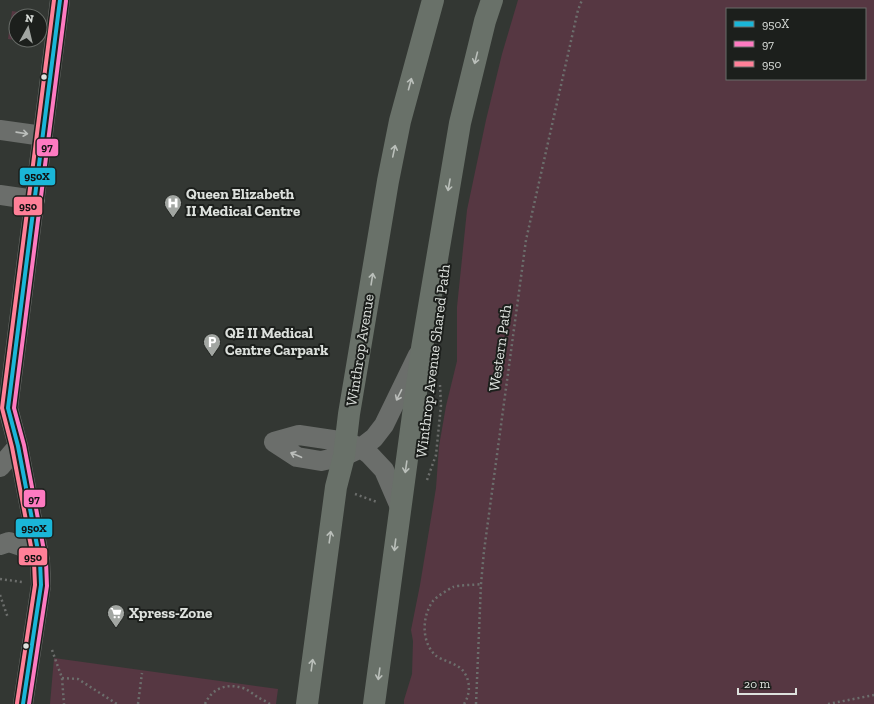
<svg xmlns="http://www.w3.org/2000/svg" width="874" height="704" viewBox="0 0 874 704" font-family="'Zilla Slab',serif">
	<rect width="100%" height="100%" fill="#333733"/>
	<!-- green -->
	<path fill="#563742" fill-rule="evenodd" d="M 518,0 L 874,0 L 874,704 L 404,704 L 404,700 L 412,674 L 413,641 L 411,630 L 420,585 L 436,488 L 439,446 L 446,406 L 457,361 L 457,307 L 467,210 L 486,120 L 502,54 ZM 727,9 L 865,9 L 865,79 L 727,79 Z
		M 12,11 L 30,14 L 30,16 L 16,16 L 16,40 L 8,39 Z
		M 54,658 L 278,689 L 276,704 L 50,704 Z"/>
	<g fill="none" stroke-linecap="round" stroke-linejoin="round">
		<!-- path -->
		<path stroke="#6c6e6c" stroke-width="2.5" stroke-dasharray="2 3" stroke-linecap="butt" d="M 427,480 L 436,455 L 441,405 L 440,385
			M 355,494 L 377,502
			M 0,579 L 22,582
			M 0,595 L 8,618
			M 52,650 L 62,678 L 64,704
			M 62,678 L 78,679 L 117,704
			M 138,704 L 142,673
			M 205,704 C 212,688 227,683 243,688 C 249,690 254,695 259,698 C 263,700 267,702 270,704
			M 464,704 C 470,695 471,682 464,672 C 458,663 442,661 435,655 C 421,641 422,616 433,601 C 436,597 449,589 453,587 C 459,585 474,585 481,584
			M 476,704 L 481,584 L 484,551 L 526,240 L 578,10 L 582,0
			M 828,704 L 874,695"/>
		<!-- minor -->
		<path stroke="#6b6e6b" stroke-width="20" d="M 0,130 L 43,136
			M 0,195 L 35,200
			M 274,442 L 297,457 L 321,461 L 344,456 L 361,448 L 374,438 L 384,425 L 418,355
			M 274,442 L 299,435 L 346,442 L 361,448 L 369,454 L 384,470 L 400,507
			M 0,467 L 18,446
			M 0,545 L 9,542 L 21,546 L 40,561
			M 23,704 L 41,585 L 40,561 L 18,446 L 8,408 L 60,0"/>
		<!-- major -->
		<path stroke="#697169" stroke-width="22" d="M 307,704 L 336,487 L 344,456 L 349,414 L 388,181 L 400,121 L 433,0
			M 374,704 L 422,348 L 460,123 L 485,21 L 492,0"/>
		<!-- bus-1 casing -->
		<g stroke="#1c1f1c" stroke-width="7">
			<path id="bus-1" d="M 23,704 L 41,585 L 40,561 L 18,446 L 8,408 L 60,0"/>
		</g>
		<!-- bus-2 casing -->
		<g stroke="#1c1f1c" stroke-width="7">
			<path id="bus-2" d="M 29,704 L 47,586 L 46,561 L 24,445 L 14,408 L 66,1"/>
		</g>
		<!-- bus-3 casing -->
		<g stroke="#1c1f1c" stroke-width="7">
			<path id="bus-3" d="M 17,703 L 35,585 L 34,562 L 12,447 L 2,408 L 54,0"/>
		</g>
		<!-- bus-1 -->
		<use href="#bus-1" stroke="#1ab6d8" stroke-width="4"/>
		<!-- bus-2 -->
		<use href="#bus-2" stroke="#fe7ac1" stroke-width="4"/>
		<!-- bus-3 -->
		<use href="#bus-3" stroke="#ff8098" stroke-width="4"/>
	</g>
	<!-- one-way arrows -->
	<defs><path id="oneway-shaft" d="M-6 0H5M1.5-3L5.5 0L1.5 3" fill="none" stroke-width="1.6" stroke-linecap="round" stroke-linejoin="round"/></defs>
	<g stroke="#babfba">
		<use href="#oneway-shaft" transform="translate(476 58) rotate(104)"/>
		<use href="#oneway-shaft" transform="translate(410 84) rotate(-75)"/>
		<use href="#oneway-shaft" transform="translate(394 151) rotate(-78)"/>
		<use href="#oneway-shaft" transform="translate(449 185) rotate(100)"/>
		<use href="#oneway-shaft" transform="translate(372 279) rotate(-81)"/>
		<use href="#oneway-shaft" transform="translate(406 467) rotate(98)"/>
		<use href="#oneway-shaft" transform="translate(330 537) rotate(-82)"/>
		<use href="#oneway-shaft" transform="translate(395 545) rotate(97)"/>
		<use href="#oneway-shaft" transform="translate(312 665) rotate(-82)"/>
		<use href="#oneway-shaft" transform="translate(379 674) rotate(98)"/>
	</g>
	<g stroke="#bbbebb">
		<use href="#oneway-shaft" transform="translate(22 133) rotate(8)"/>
		<use href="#oneway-shaft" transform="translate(399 395) rotate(116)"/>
		<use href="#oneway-shaft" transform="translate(296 455) rotate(-157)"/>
	</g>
	<!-- icons -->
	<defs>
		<g id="hospital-pin" transform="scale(0.9)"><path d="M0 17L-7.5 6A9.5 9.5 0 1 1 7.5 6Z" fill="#a2a6a2" stroke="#1c1f1c"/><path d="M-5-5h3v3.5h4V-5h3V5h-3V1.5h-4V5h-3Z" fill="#fff"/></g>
		<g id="parking-pin" transform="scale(0.9)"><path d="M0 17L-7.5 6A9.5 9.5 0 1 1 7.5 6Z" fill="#a2a6a2" stroke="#1c1f1c"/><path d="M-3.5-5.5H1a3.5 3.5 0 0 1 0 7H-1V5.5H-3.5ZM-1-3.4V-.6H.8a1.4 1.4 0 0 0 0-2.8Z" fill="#fff"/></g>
		<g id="supermarket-pin" transform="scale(0.9)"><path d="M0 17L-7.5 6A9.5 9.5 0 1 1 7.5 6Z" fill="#a2a6a2" stroke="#1c1f1c"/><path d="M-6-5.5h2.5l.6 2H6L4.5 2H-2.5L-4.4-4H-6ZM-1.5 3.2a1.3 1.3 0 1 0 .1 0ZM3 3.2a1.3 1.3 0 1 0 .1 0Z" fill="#fff"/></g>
	</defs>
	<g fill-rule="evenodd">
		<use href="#hospital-pin" x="173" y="203"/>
		<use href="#parking-pin" x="212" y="342"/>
		<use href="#supermarket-pin" x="116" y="613"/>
	</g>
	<!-- markers -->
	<g fill="#dde1dd" stroke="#1c1f1c" stroke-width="1.5">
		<circle cx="44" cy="77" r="3.5"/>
		<circle cx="26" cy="646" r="3.5"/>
	</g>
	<g text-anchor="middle" stroke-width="4" stroke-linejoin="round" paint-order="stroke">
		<!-- poi labels -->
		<g font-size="15" font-weight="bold" fill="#dde1dd" stroke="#1c1f1c" text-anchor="start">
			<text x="186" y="199">Queen Elizabeth<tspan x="186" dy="17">II Medical Centre</tspan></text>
			<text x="225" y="338">QE II Medical<tspan x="225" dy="17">Centre Carpark</tspan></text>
			<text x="129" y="618">Xpress-Zone</text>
		</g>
		<!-- street labels -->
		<g font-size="15" fill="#dde1dd" stroke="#1c1f1c">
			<text transform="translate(500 348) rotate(-82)" y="5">Western Path</text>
			<text transform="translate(360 350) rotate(-81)" y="5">Winthrop Avenue</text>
			<text transform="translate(433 361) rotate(-83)" y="5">Winthrop Avenue Shared Path</text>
		</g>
	</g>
	<g stroke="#1c1f1c" stroke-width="1.5">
		<rect x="36" y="138" width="23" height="19" rx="4" fill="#fe7ac1"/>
		<rect x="19" y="167" width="37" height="19" rx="4" fill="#1ab6d8"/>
		<rect x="13" y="196" width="30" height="20" rx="4" fill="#ff8098"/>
		<rect x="23" y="489" width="23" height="19" rx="4" fill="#fe7ac1"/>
		<rect x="15" y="518" width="38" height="20" rx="4" fill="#1ab6d8"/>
		<rect x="18" y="547" width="30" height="19" rx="4" fill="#ff8098"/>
	</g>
	<g font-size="11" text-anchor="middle" font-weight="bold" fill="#111">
		<text x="47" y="151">97</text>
		<text x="37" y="180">950X</text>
		<text x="28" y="210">950</text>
		<text x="34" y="503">97</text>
		<text x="34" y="532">950X</text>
		<text x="33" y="561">950</text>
	</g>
	<!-- legend -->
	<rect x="726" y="8" width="140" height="72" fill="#1c1f1c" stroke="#696d69"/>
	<rect x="734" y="21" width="20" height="6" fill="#1ab6d8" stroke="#696d69"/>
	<text x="762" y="28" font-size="12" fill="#dde1dd">950X</text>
	<rect x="734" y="41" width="20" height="6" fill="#fe7ac1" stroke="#696d69"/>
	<text x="762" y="48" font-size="12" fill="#dde1dd">97</text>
	<rect x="734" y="61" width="20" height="6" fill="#ff8098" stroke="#696d69"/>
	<text x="762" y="68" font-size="12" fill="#dde1dd">950</text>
	<!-- north arrow -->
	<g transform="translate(28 28) rotate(8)"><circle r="19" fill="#1c1f1c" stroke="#696d69"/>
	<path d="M0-3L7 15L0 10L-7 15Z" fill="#a2a6a2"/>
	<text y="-6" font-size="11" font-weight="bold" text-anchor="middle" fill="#dde1dd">N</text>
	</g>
	<!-- scale -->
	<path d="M738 688v6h58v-6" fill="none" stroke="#dde1dd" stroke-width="2"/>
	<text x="744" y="688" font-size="12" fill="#dde1dd" stroke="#1c1f1c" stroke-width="3" paint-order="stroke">20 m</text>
</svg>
